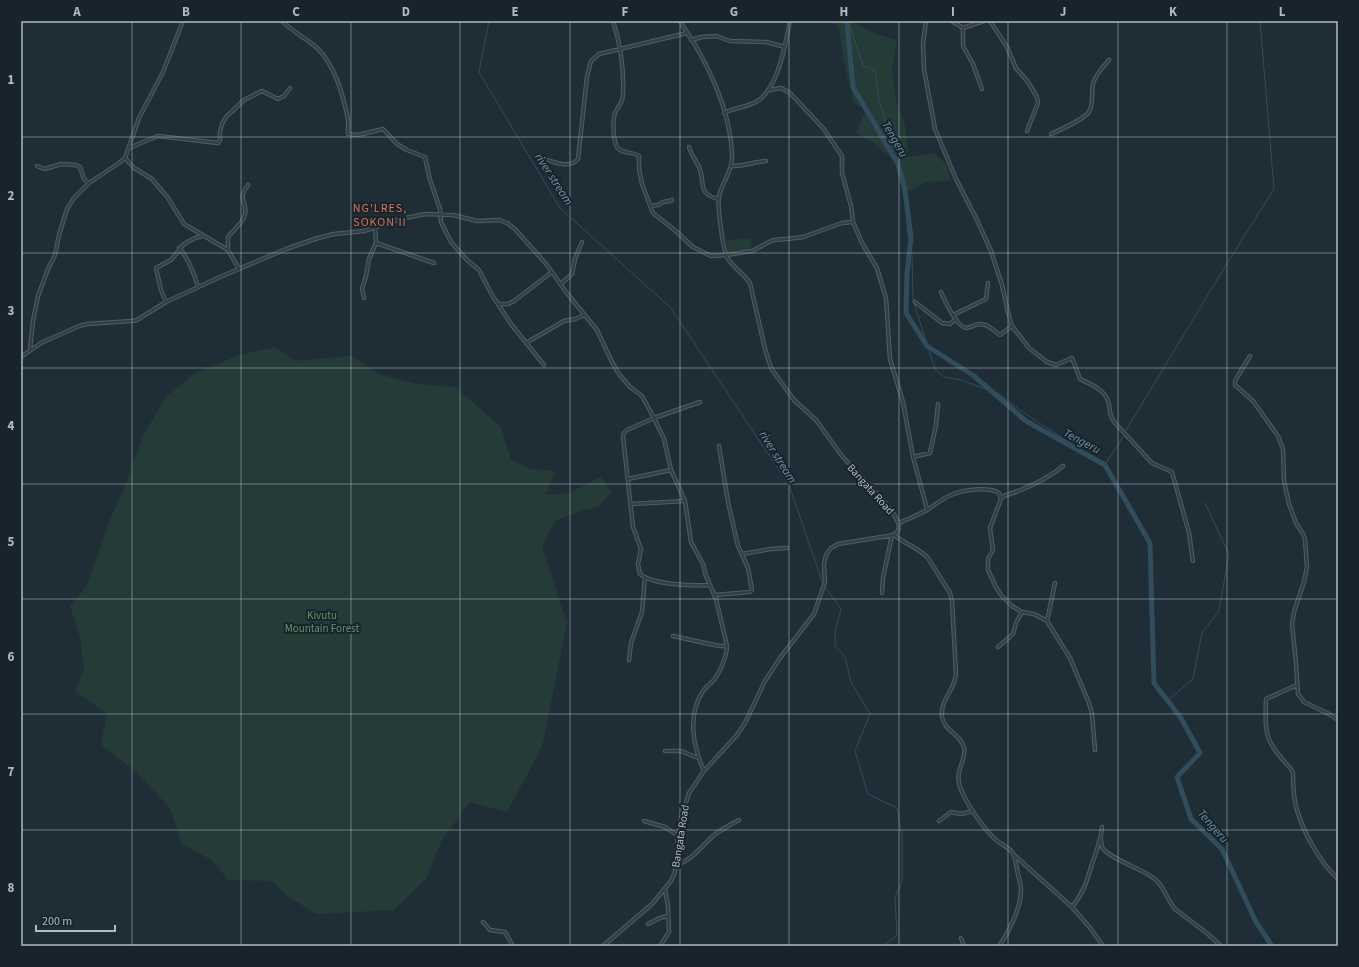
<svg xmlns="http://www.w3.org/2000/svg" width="1359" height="967" viewBox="0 0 1359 967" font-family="'Source Sans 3',sans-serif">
	<rect width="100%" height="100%" fill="#1f2e36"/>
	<!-- green -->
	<path fill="#243b37" d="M 832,21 L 857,21 L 856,23 L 875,34 L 897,40 L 892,70 L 896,101 L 905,124 L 909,157 L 934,153 L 946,164 L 951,181 L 925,182 L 913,190 L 905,191 L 897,163 L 877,145 L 856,133 L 866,109 L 854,103 L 843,57 L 839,28 Z
		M 751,238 L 752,250 L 727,253 L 726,241 Z
		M 275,347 L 295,361 L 352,356 L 378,374 L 417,384 L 455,387 L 501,427 L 511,460 L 531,469 L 555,471 L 546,495 L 569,493 L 601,477 L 612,492 L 598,507 L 582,510 L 555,521 L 542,546 L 567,623 L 542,747 L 507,812 L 470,802 L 442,840 L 426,879 L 394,910 L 316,914 L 286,895 L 272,881 L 228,880 L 213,861 L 181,843 L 170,808 L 135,771 L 101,745 L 107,714 L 75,691 L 84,669 L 80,638 L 70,606 L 87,586 L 109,522 L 127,482 L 143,435 L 167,396 L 195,373 L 239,355 Z"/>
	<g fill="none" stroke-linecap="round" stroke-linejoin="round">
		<!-- stream -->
		<path stroke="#314c5c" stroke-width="1" d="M 489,21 L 479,72 L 560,208 L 671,308 L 789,485 L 823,584
			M 848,21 L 863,66 L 873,69 L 876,74 L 878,95 L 893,150
			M 899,169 L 908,201 L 907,229 L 912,254 L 913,300 L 935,369 L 944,377 L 961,380 L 999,394 L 1027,415 L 1105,465 L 1124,435
			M 1125,432 L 1226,265 L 1274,189 L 1260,21
			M 825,587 L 841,609 L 835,632 L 835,646 L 845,657 L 851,682 L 870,714 L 855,751 L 868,794 L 897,808 L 902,836 L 902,882 L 895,897 L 897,935 L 883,946
			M 1168,700 L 1193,679 L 1202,633 L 1219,611 L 1229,554 L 1205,503"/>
		<!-- river -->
		<path stroke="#314c5c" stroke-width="5" d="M 848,21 L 847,23 L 853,87 L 898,164 L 905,191 L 911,237 L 907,274 L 906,313 L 927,346 L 974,376 L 1026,421 L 1105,465 L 1150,543 L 1154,683 L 1181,718 L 1200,753 L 1177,777 L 1191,819 L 1222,849 L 1256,922 L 1272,946"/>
		<!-- street casing -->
		<g stroke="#505d65" stroke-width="4.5">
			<path id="street" d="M 282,21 C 292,31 305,38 316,47 C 335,64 343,95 348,119 C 349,124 347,129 348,134 L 358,135 L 383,129 L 397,144 L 407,150 L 425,157 L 430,180 L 440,209 L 441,222 L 451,242 L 466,259 L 479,270 L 492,295 L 511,324 L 544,365
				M 613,21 C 620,43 624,71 623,94 C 623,102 620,104 616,111 C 612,118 613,139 617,147 C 622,155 633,151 639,156 L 639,169 L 642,184 L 653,213 L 677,232 L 693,247 L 711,256 L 726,255 L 752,251 L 773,240 L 787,239 L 803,237 L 842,223 L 853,222
				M 926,21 L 923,44 L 924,69 L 935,129 L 956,179 L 976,218 L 991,251 L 1002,285 L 1008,312 L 1012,326 L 1029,348 L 1047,362 L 1056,365 L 1072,358 L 1080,379 C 1092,385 1106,390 1109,404 C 1110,412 1110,417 1115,423 L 1152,463 L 1172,472 L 1189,533 L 1193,561
				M 952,21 L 963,28 L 984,21
				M 990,21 L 1007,47 L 1016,68 L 1028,82 L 1037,97 L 1038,103 L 1027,131
				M 963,28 L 963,46 L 973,64 L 982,89
				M 691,40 L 702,37 L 716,36 L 730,41 L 766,42 L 785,47
				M 769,90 L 781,88 L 790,93 L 823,128 L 842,156 L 842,173 L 851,206 L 853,222 L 862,243 L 877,268 L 882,285 L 886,298 L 890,359 L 903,402 L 913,457 L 927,509
				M 724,113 C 734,108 746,107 756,102 C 779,88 785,45 790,21
				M 1051,134 C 1061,129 1082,121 1089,112 C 1094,104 1091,93 1093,84 C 1095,75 1103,67 1109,60
				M 689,147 C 691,155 696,160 699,167 C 706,183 696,194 719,199
				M 129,148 L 158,136 L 218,143 L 220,140 L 220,132 L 222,124 L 226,117 L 244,100 L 262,91 L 278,99 L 284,96 L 290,88
				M 125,158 L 134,168 L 152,179 L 168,198 L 184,224 L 228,250 L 239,269
				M 541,158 C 551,161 570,170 578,159 L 587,77 L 591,61 L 599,54 L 687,33
				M 37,166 L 45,169 L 61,164 L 76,165 L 80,167 L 84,179 L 89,183
				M 732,166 C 744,166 754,162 766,161
				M 650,206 L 658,205 L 663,202 L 669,201 L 672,200
				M 376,243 L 434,263
				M 179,248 C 189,259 194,273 198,287
				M 228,250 L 228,237 C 233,230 243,224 245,214 C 248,201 236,201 248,185
				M 561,284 L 572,274 L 575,259 L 582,242
				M 941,292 C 945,301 956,326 966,328 C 969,328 973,326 975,325 C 988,322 991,329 1000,335 L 1012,326
				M 364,298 L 362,289 L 366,276 L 369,259 L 376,243 L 375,228
				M 166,302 L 161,290 L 156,268 L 171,260 L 184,244 L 195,238 L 203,236
				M 915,302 L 942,323 L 950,324 L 956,319
				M 499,304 L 508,304 L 514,301 L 552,272
				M 953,315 L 986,299 L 988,283
				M 526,343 L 564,321 L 575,319 L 585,315
				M 30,349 L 33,321 L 38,296 L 48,269 L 55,255 L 59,235 L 67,209 L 74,198 L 89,183 L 119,163 L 125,158 L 139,118 L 163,72 L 183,21
				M 1250,356 L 1235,381 L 1235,385 L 1253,401 L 1278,436 L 1283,449 L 1284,481 L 1289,504 L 1296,523 L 1303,534 L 1305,539 L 1307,567 L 1304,582 L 1294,612 L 1292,624 L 1296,663 L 1298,694 L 1304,702 L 1329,714 L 1338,720
				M 21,357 L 41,343 L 79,326 L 87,324 L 132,321 L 137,320 L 166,302 L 220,277 L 286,249 L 318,238 L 334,234 L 364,231 L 401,219 L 425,214 L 453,215 L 477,221 L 499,220 L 507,223 L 515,229 L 547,265 L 566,292 L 597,330 L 612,362 L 619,374 L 630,387 L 642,396 L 654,418 L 664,439 L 671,470 L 685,501 L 691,542 L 703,564 L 706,576 L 716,599 L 727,646 C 727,656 720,672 714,680 C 710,684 706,687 703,691 C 687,715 693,746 704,771
				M 700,402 L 654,418 L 627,430 L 624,433 L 623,437 L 633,527 L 641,549 L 638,564 L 640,574 C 652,585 694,586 710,585
				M 913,457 L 930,453 L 936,425 L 938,404
				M 628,479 L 671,470
				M 1001,497 C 1023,490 1045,481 1063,466
				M 632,504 L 685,501
				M 899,523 C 908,519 918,515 927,510 C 935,505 942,499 951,495 C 962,490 989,486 999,493 L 1001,499 L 990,528 L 993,550 L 988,559 L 988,570 L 996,587 L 1001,595 L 1012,606 L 1022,612 L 1034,614 L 1047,621 L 1070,658 L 1089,703 L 1092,714 L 1095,750
				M 894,535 C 905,544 919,548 928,558 L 950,593 L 952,601 L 956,674 C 955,690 940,700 942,717 C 944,731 962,735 964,748 C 967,760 954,771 960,787 C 966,803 982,827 995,839 C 1000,844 1007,846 1012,852 C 1015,856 1016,864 1017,869 C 1018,876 1021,883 1021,890 C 1021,908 1009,932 999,946
				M 742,554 L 771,549 L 787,548
				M 882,593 L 883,578 L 892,535
				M 715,595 L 750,592 L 752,590 L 748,568 L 738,546 L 728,502 L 719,446
				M 1047,621 L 1055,583
				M 673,636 L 719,646 L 727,646
				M 998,647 L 1013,634 L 1016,623 L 1022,612
				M 629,660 L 631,643 L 642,612 L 645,577
				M 1297,685 L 1266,699 C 1265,738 1265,740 1291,769 L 1293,773 C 1293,785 1293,798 1297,810 C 1304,834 1320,862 1338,879
				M 665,751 L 681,751 L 698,758
				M 644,821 L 665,827 L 678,836
				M 939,821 L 951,812 L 961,814 L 973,811
				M 1101,838 C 1101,841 1101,844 1102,847 C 1107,858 1146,870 1156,880 C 1165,888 1167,900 1175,909 L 1208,934 L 1221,946
				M 1014,855 L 1072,907 L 1091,929 L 1103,946
				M 676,865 C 691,861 701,847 713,836 C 720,830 730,825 739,820
				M 1072,907 C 1083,894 1087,881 1092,864 C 1096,852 1101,841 1102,827
				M 483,922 L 490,930 L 505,932 L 513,946
				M 648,924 L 660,918 L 668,916
				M 961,938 L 964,946
				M 603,946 L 652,904 L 671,881 L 675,872 L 678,836 L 681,818 L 689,793 L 704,771 L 737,735 L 745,723 L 765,681 L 780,658 L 814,614 L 825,582 L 824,564 L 826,555 L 831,548 L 838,544 L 894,535 L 898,531 L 899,525 L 894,514 L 883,500 L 842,456 L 816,420 L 794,400 L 778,378 L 771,368 L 765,349 L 750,283 C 744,274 734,268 728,259 C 723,252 717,205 719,196 C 723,180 733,171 732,153 C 730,117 715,80 698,50 C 692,40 686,31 680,21
				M 660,946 L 669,932 L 668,906 L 665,890"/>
		</g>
		<!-- street -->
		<use href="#street" stroke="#333f47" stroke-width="2.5"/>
	</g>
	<!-- grid -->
	<path fill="none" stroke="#adbbc4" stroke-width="1" stroke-opacity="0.55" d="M 132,21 L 132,946M 241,21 L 241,946M 351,21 L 351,946M 460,21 L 460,946M 570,21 L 570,946M 680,21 L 680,946M 789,21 L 789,946M 899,21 L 899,946M 1008,21 L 1008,946M 1118,21 L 1118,946M 1227,21 L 1227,946M 21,137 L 1338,137M 21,253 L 1338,253M 21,368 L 1338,368M 21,484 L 1338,484M 21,599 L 1338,599M 21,714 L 1338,714M 21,830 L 1338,830"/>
	<g text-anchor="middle" stroke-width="4" stroke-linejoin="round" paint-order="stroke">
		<!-- street labels -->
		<g font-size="11" fill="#adbbc4" stroke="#18242b">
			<text transform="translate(871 489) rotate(48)" y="4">Bangata Road</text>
			<text transform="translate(680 836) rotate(-81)" y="4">Bangata Road</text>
		</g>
		<!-- park labels -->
		<g font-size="11" fill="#659465" stroke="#18242b">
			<text x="322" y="619">Kivutu<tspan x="322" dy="13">Mountain Forest</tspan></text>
		</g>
		<!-- water labels -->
		<g font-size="12" font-style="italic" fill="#6d93a9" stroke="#18242b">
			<text transform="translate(895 139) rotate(60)" y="4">Tengeru</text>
			<text transform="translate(554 179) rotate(57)" y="4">river stream</text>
			<text transform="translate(1082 441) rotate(28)" y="4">Tengeru</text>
			<text transform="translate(778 457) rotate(58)" y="4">river stream</text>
			<text transform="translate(1213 826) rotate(49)" y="4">Tengeru</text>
		</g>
		<!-- neighbourhood labels -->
		<g font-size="12" letter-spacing="1" fill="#d37459" stroke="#18242b">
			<text x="380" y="212">NG'LRES,<tspan x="380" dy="14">SOKON II</tspan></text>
		</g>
	</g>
	<!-- border -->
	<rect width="1359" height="967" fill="none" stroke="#18242b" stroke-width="44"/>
	<!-- scale -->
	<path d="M36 925v6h79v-6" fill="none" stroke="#adbbc4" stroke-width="2"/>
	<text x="42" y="925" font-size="12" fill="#adbbc4" stroke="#18242b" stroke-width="3" paint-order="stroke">200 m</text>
	<rect x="22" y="22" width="1315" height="923" fill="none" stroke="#adbbc4" stroke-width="1.5"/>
	<g font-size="13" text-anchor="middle" font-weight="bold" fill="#adbbc4">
		<text x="77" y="16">A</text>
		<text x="186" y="16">B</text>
		<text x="296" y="16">C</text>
		<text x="406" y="16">D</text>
		<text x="515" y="16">E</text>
		<text x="625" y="16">F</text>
		<text x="734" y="16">G</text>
		<text x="844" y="16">H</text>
		<text x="953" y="16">I</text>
		<text x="1063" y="16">J</text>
		<text x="1173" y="16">K</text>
		<text x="1282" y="16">L</text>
		<text x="11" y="84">1</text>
		<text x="11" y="200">2</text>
		<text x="11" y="315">3</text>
		<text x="11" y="430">4</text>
		<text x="11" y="546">5</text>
		<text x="11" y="661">6</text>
		<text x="11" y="776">7</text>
		<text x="11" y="892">8</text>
	</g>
</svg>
